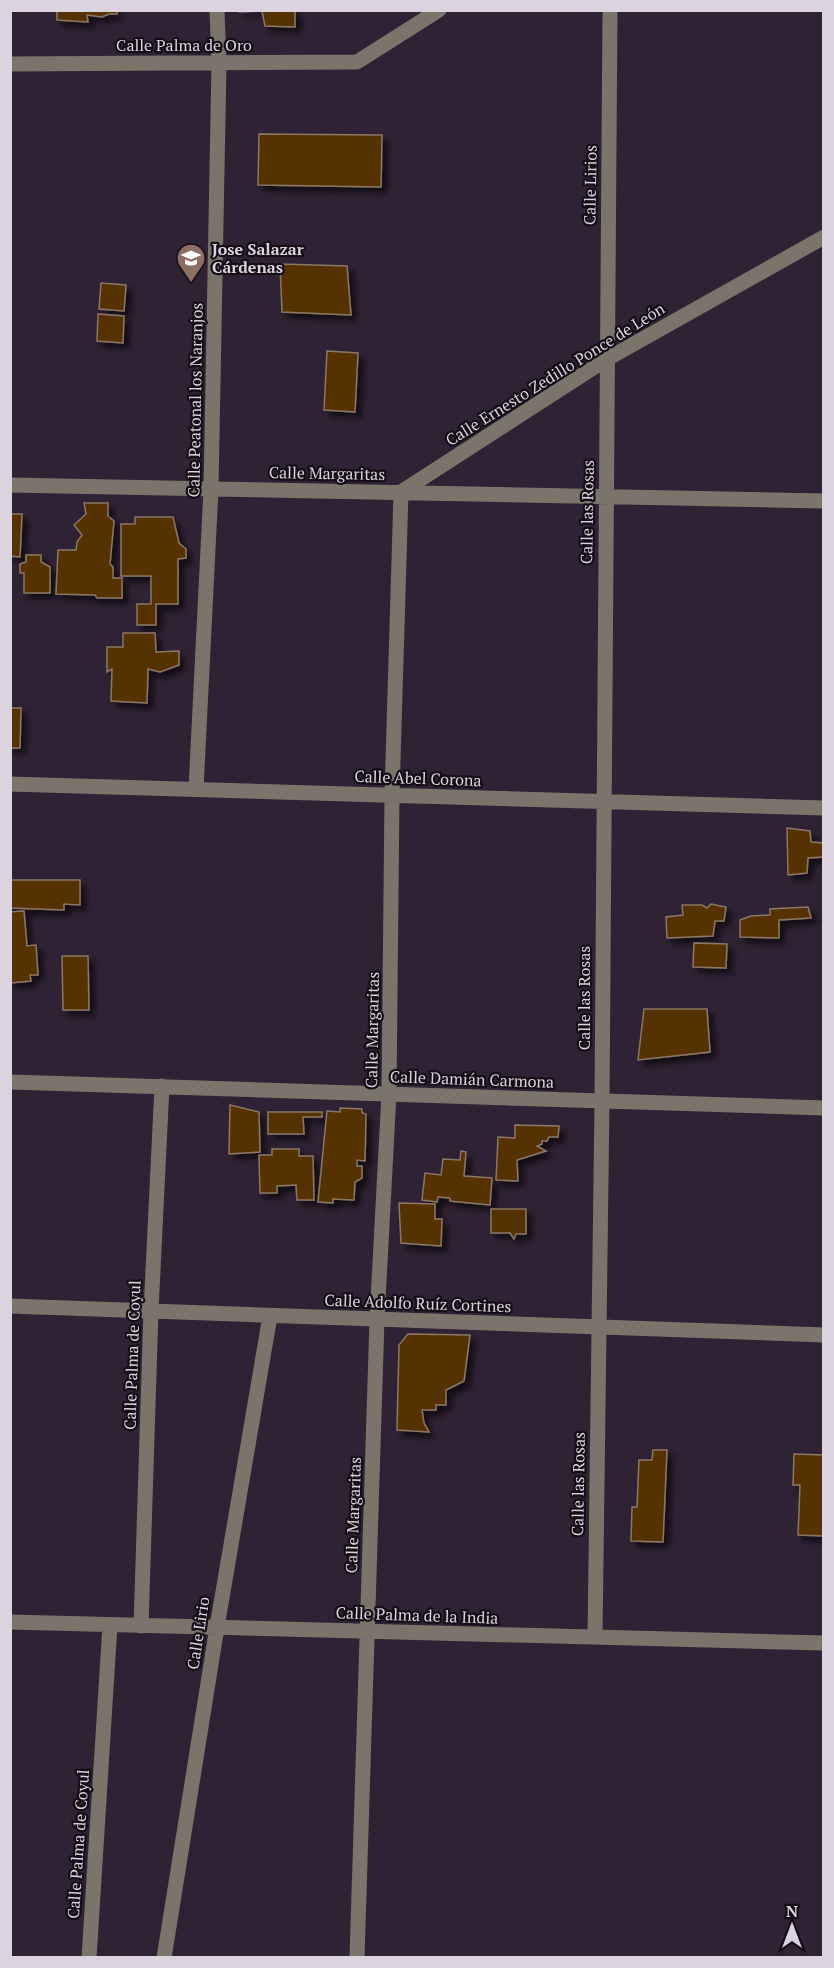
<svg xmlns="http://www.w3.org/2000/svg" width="834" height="1968" viewBox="0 0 834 1968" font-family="'PT Serif',serif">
	<defs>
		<filter id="shadow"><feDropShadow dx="5.5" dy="5.5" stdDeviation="3" flood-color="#0009"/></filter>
	</defs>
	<rect width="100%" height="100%" fill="#2f2234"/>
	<!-- building -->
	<path fill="#573000" stroke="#8b7765" stroke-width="1.5" filter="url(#shadow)" d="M 57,10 L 117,10 L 117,14 L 109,14 L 102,17 L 87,15 L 88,22 L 57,20 Z
		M 239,10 L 295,10 L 295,27 L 265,26 L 262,11 L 239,12 Z
		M 259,134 L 382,135 L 381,187 L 258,185 Z
		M 280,264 L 347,266 L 351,315 L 282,312 Z
		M 101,283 L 126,285 L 124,311 L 99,309 Z
		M 98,314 L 124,316 L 123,343 L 97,341 Z
		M 327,351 L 358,353 L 355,412 L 324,410 Z
		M 84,503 L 108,503 L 108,516 L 114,521 L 110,564 L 113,567 L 113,578 L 122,578 L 122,598 L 97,598 L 95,595 L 56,594 L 58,550 L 76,550 L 77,542 L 82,535 L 74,525 L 86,514 Z
		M 10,514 L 22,514 L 20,557 L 10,556 Z
		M 135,517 L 173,517 L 179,543 L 186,549 L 186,558 L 178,559 L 178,604 L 156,604 L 156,625 L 137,625 L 137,604 L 151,604 L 151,576 L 121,576 L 121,524 L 135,524 Z
		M 26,555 L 41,555 L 41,562 L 50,567 L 50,593 L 24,593 L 24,573 L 20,573 L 20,564 L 26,562 Z
		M 123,633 L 155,633 L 156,652 L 179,651 L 179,665 L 160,672 L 148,669 L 147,703 L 111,701 L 112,669 L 107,672 L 107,647 L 123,647 Z
		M 10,708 L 21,708 L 20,748 L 10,748 Z
		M 787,828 L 810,831 L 811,842 L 824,843 L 824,857 L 808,858 L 807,873 L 788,875 Z
		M 10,880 L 80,880 L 80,905 L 64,904 L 64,910 L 10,908 Z
		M 711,904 L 726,907 L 724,921 L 715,921 L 713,936 L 667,938 L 666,917 L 683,915 L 682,905 L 702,905 L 707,908 Z
		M 808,907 L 811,918 L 779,920 L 779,938 L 740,937 L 740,920 L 751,916 L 770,915 L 770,909 Z
		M 24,911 L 27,946 L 36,945 L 38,975 L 30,975 L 31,981 L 10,983 L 10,912 Z
		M 694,943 L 727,944 L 726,968 L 693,967 Z
		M 62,956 L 88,956 L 89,1010 L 63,1010 Z
		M 644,1009 L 707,1009 L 710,1052 L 638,1060 Z
		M 230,1105 L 259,1112 L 260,1152 L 229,1154 Z
		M 340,1108 L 362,1109 L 362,1113 L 366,1114 L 365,1161 L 357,1160 L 357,1166 L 362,1166 L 362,1178 L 355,1182 L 354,1200 L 333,1199 L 333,1203 L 318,1202 L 327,1111 L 340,1112 Z
		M 268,1112 L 322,1112 L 322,1117 L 303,1117 L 304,1134 L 268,1134 Z
		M 515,1125 L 559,1126 L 558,1137 L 549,1137 L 547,1141 L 542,1141 L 542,1144 L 537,1146 L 546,1151 L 517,1160 L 518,1181 L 496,1180 L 498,1137 L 515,1138 Z
		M 272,1149 L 299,1149 L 299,1156 L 313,1156 L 314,1200 L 297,1200 L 296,1185 L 277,1186 L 277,1193 L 260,1193 L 259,1155 L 272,1155 Z
		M 461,1151 L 466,1152 L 464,1176 L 492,1178 L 490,1205 L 450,1201 L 450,1198 L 438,1197 L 437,1202 L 422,1200 L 425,1173 L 441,1175 L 443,1159 L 460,1160 Z
		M 399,1203 L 435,1204 L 435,1219 L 442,1219 L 441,1246 L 401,1243 Z
		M 491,1209 L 526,1209 L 526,1234 L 516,1234 L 514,1239 L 510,1233 L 491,1233 Z
		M 408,1334 L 470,1335 L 464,1381 L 446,1390 L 446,1405 L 436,1405 L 436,1410 L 422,1410 L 424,1423 L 429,1432 L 397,1430 L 399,1345 Z
		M 653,1450 L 667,1450 L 663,1542 L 631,1541 L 632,1507 L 637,1507 L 639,1460 L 652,1460 Z
		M 794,1454 L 824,1455 L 824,1536 L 798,1535 L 800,1485 L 793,1485 Z"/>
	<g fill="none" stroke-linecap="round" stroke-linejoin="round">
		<!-- minor -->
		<path stroke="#7b746b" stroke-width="15" d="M 10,64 L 357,62 L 439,10
			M 10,485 L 824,501
			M 401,492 L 607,359 L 824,237
			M 10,784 L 824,808
			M 196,789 L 211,489 L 219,63 L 217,10
			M 10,1082 L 824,1108
			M 10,1306 L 824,1335
			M 10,1622 L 824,1643
			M 141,1626 L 151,1311 L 162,1086
			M 595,1637 L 602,1102 L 610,10
			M 89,1958 L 110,1625
			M 164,1958 L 217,1627 L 270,1316
			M 357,1958 L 377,1319 L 389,1094 L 392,795 L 401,492"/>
	</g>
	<!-- icons -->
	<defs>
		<g id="school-pin" transform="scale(1.5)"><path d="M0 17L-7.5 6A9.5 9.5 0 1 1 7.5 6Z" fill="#8d6e63" stroke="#140e16"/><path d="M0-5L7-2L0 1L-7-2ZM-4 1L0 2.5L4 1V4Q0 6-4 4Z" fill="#fff"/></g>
	</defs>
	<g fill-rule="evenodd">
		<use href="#school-pin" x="191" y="258"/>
	</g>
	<g text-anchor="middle" stroke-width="4.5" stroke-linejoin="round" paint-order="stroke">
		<!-- street labels -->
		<g font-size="16" fill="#dbd3df" stroke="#140e16">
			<text x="184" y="51">Calle Palma de Oro</text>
			<text transform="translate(590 185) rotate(-89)" y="6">Calle Lirios</text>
			<text transform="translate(555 374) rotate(-32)" y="6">Calle Ernesto Zedillo Ponce de León</text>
			<text transform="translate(195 400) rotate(-89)" y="6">Calle Peatonal los Naranjos</text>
			<text transform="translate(327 473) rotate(1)" y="6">Calle Margaritas</text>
			<text transform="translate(587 512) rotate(-89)" y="6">Calle las Rosas</text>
			<text transform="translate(418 778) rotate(2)" y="6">Calle Abel Corona</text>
			<text transform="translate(584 998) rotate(-90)" y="6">Calle las Rosas</text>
			<text transform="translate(372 1030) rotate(-89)" y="6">Calle Margaritas</text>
			<text transform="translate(472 1079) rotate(2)" y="6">Calle Damián Carmona</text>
			<text transform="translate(418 1303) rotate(2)" y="6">Calle Adolfo Ruíz Cortines</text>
			<text transform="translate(132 1355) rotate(-88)" y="6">Calle Palma de Coyul</text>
			<text transform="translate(578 1484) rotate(-89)" y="6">Calle las Rosas</text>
			<text transform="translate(353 1515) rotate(-88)" y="6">Calle Margaritas</text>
			<text transform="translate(417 1615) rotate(2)" y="6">Calle Palma de la India</text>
			<text transform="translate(198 1633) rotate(-81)" y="6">Calle Lirio</text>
			<text transform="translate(78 1844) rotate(-86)" y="6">Calle Palma de Coyul</text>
		</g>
		<!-- poi labels -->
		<g font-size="16" font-weight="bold" fill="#dbd3df" stroke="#140e16" text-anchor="start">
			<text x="212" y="255">Jose Salazar<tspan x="212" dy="18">Cárdenas</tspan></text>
		</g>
	</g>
	<!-- border -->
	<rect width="834" height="1968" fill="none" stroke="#dbd3df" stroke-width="24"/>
	<!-- north arrow -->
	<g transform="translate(792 1926)" stroke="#140e16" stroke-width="4.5" paint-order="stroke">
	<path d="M0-4.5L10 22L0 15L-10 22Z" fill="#dbd3df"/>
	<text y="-9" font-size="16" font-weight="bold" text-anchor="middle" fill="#dbd3df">N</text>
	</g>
</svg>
